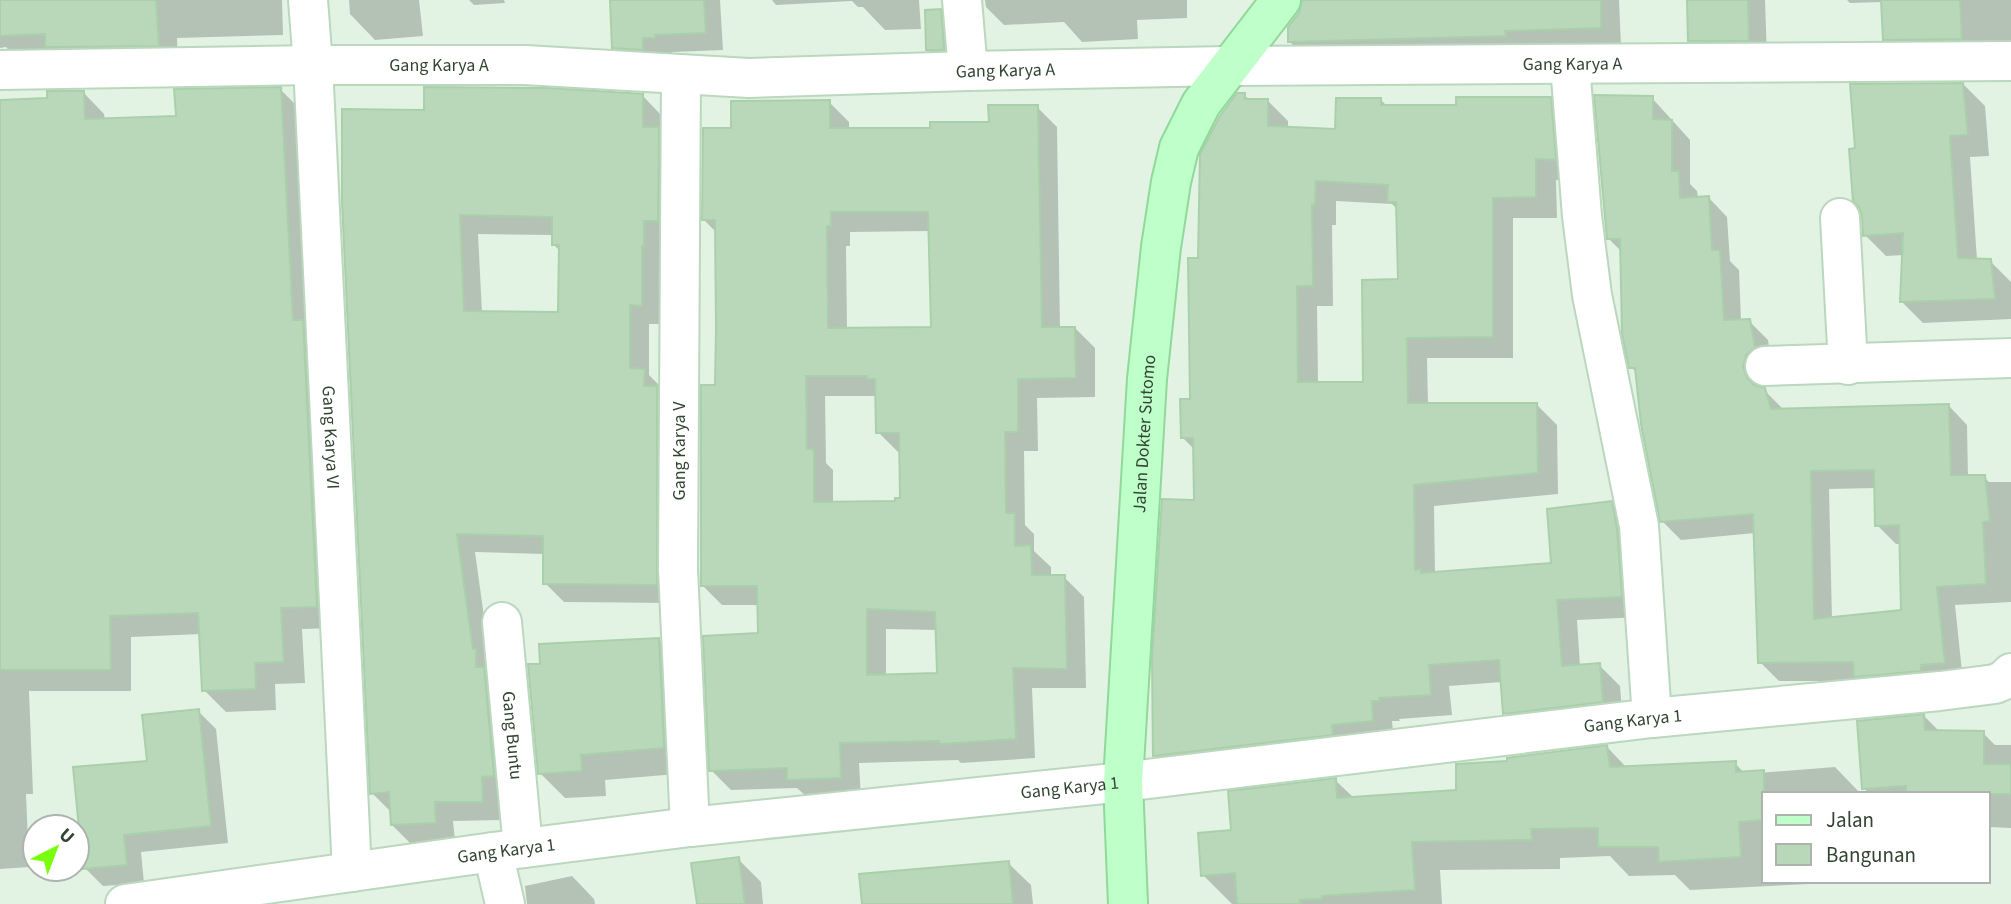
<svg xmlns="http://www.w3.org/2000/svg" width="2011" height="904" viewBox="0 0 2011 904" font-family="'Source Sans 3',sans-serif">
	<rect width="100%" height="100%" fill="#e2f3e3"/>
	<!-- shadow -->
	<path fill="#0003" fill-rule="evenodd" d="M 0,0 L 282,0 L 283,35 L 177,38 L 178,65 L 14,56 L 6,47 L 0,48 Z
		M 349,0 L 419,0 L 423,36 L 375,40 L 350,14 Z
		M 469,0 L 504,0 L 505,3 L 474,5 Z
		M 611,0 L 720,0 L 723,50 L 672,52 L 672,55 L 632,65 L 614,47 Z
		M 772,0 L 919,0 L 921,29 L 885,30 L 863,7 L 858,7 L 852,1 L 776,5 Z
		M 985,0 L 1187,0 L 1187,18 L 1137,20 L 1138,39 L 1082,42 L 1064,22 L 1004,25 L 986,7 Z
		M 1304,0 L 1619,0 L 1621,46 L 1308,60 L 1289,41 Z
		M 1688,0 L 1765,0 L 1767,59 L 1709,59 L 1690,40 Z
		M 1847,0 L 2011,0 L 2011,43 L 1902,57 L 1885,39 L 1883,2 L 1850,3 Z
		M 940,11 L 949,19 L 952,58 L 937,59 L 928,50 Z
		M 1964,85 L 1985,106 L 1989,156 L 1970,157 L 1977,260 L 1990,261 L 2011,282 L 2011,319 L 1923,323 L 1902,302 L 1904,255 L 1886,256 L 1865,235 L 1852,86 Z
		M 280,89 L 302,111 L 338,628 L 302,629 L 305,683 L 275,684 L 276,710 L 226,712 L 204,690 L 201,634 L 131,637 L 131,691 L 29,691 L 33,794 L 26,794 L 29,867 L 0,869 L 0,102 L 49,100 L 83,92 L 104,114 L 105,120 L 177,117 Z
		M 642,95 L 661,115 L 661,132 L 677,148 L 662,265 L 660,265 L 660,324 L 649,324 L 649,375 L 663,389 L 675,603 L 564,602 L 545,583 L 545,554 L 475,552 L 491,667 L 502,820 L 453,821 L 455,841 L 411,844 L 392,825 L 392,813 L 372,793 L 407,112 ZM 478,234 L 554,235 L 554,245 L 560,251 L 560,313 L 482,313 Z
		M 1244,95 L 1250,100 L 1267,100 L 1288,121 L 1288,129 L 1337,130 L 1380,99 L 1388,107 L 1458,106 L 1550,98 L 1571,119 L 1576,180 L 1556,180 L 1557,218 L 1513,218 L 1513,358 L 1427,358 L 1428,405 L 1536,404 L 1557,425 L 1558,494 L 1434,506 L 1435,574 L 1553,565 L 1611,503 L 1632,524 L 1642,617 L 1577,620 L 1580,666 L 1599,665 L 1620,686 L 1623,722 L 1526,734 L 1505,713 L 1502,682 L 1449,686 L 1452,715 L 1399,719 L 1400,721 L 1392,721 L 1394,742 L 1176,777 L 1155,756 L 1196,502 L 1195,450 L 1182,437 L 1192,400 L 1199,260 ZM 1336,201 L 1392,204 L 1398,210 L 1399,281 L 1365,383 L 1318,384 L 1317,306 L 1333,306 L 1332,225 L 1336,225 Z
		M 1652,98 L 1690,140 L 1690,184 L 1697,191 L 1698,198 L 1709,198 L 1727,217 L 1730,261 L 1739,270 L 1741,321 L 1749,321 L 1768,340 L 1772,366 L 1764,374 L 1761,387 L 1784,410 L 1949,406 L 1967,425 L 1968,477 L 1984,477 L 1989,482 L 2011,482 L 2011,602 L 1955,605 L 1963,681 L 1779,681 L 1760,662 L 1755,533 L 1681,540 L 1662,521 L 1637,373 L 1631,367 L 1622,252 L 1609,239 ZM 1876,488 L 1877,525 L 1896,544 L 1901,544 L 1903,612 L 1832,619 L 1829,489 Z
		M 829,102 L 849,122 L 849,130 L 932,130 L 990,124 L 1037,107 L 1057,127 L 1060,329 L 1075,328 L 1095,348 L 1095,397 L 1037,398 L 1038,451 L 1024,451 L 1025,525 L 1034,534 L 1034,551 L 1051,567 L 1051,577 L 1064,577 L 1084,597 L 1086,688 L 1032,688 L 1035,758 L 961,763 L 958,760 L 859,763 L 861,798 L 809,799 L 797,788 L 731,790 L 711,770 L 760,635 L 759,605 L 722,605 L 702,585 L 717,387 L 717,233 L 704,220 L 733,129 ZM 931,231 L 933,329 L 847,329 L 846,246 L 850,246 L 850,232 ZM 825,396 L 877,396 L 878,432 L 898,452 L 901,452 L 901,500 L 897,503 L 833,503 L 833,470 L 826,463 ZM 886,629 L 937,630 L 939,675 L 886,676 Z
		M 659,640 L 684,665 L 689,773 L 605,780 L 606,796 L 565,798 L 540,773 L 542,666 Z
		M 198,711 L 216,729 L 228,843 L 141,852 L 144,883 L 103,886 L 85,868 L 149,762 Z
		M 1924,716 L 1940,732 L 1983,733 L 1995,745 L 2011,745 L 2011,828 L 1988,827 L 1988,794 L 1869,794 L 1864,788 Z
		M 1607,747 L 1627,768 L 1735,763 L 1745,774 L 1835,767 L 1861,794 L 1764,794 L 1764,881 L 1871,881 L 1690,890 L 1675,875 L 1629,876 L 1610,856 L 1560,858 L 1560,869 L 1440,870 L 1442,904 L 1232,904 L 1203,875 L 1233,832 L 1335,780 L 1354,798 L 1458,792 L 1509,763 Z
		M 738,859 L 761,882 L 763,904 L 698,904 Z
		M 1008,863 L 1031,885 L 1033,904 L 864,904 Z
		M 572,876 L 594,899 L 595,904 L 527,904 L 525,886 Z"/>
	<!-- building -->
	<path fill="#b9d8ba" stroke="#a9d0aa" stroke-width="2" fill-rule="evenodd" d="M 0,0 L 156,0 L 159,46 L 45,47 L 45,34 L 0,36 Z
		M 610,0 L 704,0 L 706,33 L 655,35 L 655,38 L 643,38 L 643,50 L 612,48 Z
		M 1302,0 L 1601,0 L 1601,28 L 1505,31 L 1506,36 L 1288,42 L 1288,27 L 1299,13 Z
		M 1687,0 L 1748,0 L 1749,41 L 1688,41 Z
		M 1881,0 L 1960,0 L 1962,39 L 1883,40 Z
		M 941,9 L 944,50 L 926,50 L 925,10 Z
		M 1963,83 L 1968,135 L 1950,136 L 1958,258 L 1991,259 L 1995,299 L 1900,302 L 1903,233 L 1863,236 L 1862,216 L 1859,207 L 1853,201 L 1849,149 L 1855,148 L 1850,84 Z
		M 281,87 L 293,320 L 303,320 L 317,607 L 281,608 L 284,662 L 255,663 L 256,689 L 202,691 L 198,613 L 110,616 L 111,670 L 0,670 L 0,100 L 47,98 L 47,91 L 84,91 L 85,119 L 176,116 L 174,89 Z
		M 424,87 L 549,88 L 643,94 L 643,127 L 659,127 L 658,221 L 644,221 L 644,246 L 642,246 L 642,306 L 630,305 L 630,368 L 645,369 L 644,386 L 657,386 L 657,585 L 543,584 L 543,536 L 457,534 L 473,649 L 476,649 L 476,667 L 484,667 L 494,776 L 482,777 L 483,802 L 435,802 L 436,823 L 391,825 L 389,792 L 370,794 L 342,202 L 342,109 L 424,110 ZM 460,215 L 552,217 L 552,245 L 559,245 L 558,312 L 464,311 Z
		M 1237,93 L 1245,93 L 1245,99 L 1268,99 L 1268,126 L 1335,129 L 1336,98 L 1381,98 L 1381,105 L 1456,105 L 1456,97 L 1551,97 L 1556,160 L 1536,159 L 1536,197 L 1493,198 L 1493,337 L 1407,338 L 1408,403 L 1537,403 L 1538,473 L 1414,485 L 1415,570 L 1421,569 L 1421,573 L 1551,563 L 1547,509 L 1612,501 L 1617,529 L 1622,597 L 1557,600 L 1562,666 L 1600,663 L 1603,702 L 1503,714 L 1499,660 L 1429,665 L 1431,695 L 1379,698 L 1379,701 L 1372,701 L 1373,721 L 1332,725 L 1333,735 L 1153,756 L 1152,657 L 1162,499 L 1194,500 L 1193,438 L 1181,438 L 1180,399 L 1190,399 L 1188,258 L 1198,258 L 1200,154 L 1220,116 ZM 1316,181 L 1388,185 L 1387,202 L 1396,202 L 1398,279 L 1362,280 L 1363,382 L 1298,382 L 1297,286 L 1313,286 L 1312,205 L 1315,205 Z
		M 1594,95 L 1653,96 L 1653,119 L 1672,120 L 1672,171 L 1679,171 L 1680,198 L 1709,196 L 1712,250 L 1720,250 L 1724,320 L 1750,319 L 1755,347 L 1746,355 L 1743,367 L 1747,378 L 1754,385 L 1765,388 L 1771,409 L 1949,404 L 1951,475 L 1985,475 L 1990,521 L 1983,522 L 1986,584 L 1937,587 L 1945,663 L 1921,665 L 1921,671 L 1854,677 L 1853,662 L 1758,663 L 1753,514 L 1660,522 L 1641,424 L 1635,368 L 1629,368 L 1622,334 L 1620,239 L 1607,239 ZM 1874,470 L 1875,526 L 1899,525 L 1901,610 L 1814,619 L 1811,471 Z
		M 830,100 L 830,128 L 930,128 L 930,122 L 989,122 L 988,105 L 1038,105 L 1042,327 L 1075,327 L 1076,378 L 1018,379 L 1018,432 L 1005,432 L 1006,513 L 1015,513 L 1015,546 L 1031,545 L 1032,575 L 1065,575 L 1067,669 L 1013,668 L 1016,739 L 940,744 L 939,741 L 840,743 L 841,778 L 787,780 L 787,768 L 709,771 L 703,636 L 758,633 L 757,586 L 701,586 L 701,385 L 715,385 L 716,329 L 715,220 L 702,220 L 703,128 L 731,128 L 731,101 ZM 831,212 L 928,212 L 931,327 L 828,328 L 827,226 L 831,226 ZM 806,376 L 867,376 L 867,379 L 875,379 L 876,433 L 899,433 L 900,498 L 895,498 L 895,501 L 814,502 L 814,449 L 807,449 ZM 867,609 L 935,612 L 937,673 L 867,675 Z
		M 659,638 L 664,748 L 581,755 L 582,771 L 538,774 L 528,664 L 540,664 L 539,644 Z
		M 199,709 L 211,826 L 124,835 L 127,865 L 83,869 L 73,767 L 147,761 L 142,715 Z
		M 1924,714 L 1925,730 L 1984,731 L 1984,764 L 2011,764 L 2011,794 L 1906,794 L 1906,786 L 1862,789 L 1857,721 Z
		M 1607,745 L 1610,767 L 1736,761 L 1736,772 L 1764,770 L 1764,820 L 1739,822 L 1741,857 L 1659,862 L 1658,847 L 1598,847 L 1598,828 L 1531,829 L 1532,840 L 1412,842 L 1415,890 L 1322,896 L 1322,899 L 1300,900 L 1301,904 L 1237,904 L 1235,873 L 1201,876 L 1198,833 L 1231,830 L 1228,791 L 1336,778 L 1337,798 L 1456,790 L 1456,764 L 1507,761 L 1507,758 Z
		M 739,857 L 745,904 L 697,904 L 691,863 Z
		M 1009,861 L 1013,904 L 862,904 L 859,874 Z"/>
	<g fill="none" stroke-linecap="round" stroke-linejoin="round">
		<!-- street casing -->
		<g stroke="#bbd7bd" stroke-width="42">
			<g id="street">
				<path id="s1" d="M 308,0 L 313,65 L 352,872"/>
				<path d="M 962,0 L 968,71"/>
				<path d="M 1570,65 L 1582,216 L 1592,295 L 1639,526 L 1652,718"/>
				<path id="s2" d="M 0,70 L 313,65 L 525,65 L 749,78 L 968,71 L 1229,66 L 2011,61"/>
				<path d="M 681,75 L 678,569 L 690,827"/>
				<path d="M 1840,218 L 1848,365"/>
				<path d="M 1765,366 L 2011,358"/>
				<path id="s3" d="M 502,622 L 523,848"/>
				<path d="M 493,852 L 505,904"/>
				<path id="s4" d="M 125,904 L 493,852 L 690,827 L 1123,782 L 1652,718 L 1940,691 L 1995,684 L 2004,680 L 2011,673"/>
			</g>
		</g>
		<!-- secondary casing -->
		<g stroke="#8fd999" stroke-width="42">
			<g id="secondary">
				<path id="s5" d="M 1128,904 L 1123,782 L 1147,379 L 1161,247 L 1171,182 L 1179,148 L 1201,104 L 1281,0"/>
			</g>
		</g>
		<!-- street -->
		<use href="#street" stroke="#fff" stroke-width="38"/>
		<!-- secondary -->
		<use href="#secondary" stroke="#bfffca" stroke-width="38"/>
	</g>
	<g text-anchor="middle" stroke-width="5" stroke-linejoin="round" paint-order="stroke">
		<!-- street labels -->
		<g font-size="18" fill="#324432" stroke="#fff">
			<text dy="6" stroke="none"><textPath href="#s2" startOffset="1573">Gang Karya A</textPath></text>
			<text dy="6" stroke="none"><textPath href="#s2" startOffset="439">Gang Karya A</textPath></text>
			<text dy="6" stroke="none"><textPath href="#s2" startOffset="1006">Gang Karya A</textPath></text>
			<text dy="6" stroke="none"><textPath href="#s5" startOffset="471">Jalan Dokter Sutomo</textPath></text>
			<text dy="6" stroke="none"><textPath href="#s1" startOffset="438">Gang Karya VI</textPath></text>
			<text transform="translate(679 451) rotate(-90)" y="6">Gang Karya V</text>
			<text dy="6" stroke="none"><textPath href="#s4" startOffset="1519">Gang Karya 1</textPath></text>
			<text dy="6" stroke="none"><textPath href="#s3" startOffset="114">Gang Buntu</textPath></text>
			<text dy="6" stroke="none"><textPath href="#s4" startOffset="952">Gang Karya 1</textPath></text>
			<text dy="6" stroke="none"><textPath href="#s4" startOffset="385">Gang Karya 1</textPath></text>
		</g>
	</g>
	<!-- legend -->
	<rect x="1762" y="792" width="228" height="91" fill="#ffffff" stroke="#adb4ad" stroke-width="2"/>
	<rect x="1776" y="815" width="35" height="10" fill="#bfffca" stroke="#adb4ad" stroke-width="2"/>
	<text x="1826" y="827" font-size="21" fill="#324432">Jalan</text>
	<rect x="1776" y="844" width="35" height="21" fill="#b9d8ba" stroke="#adb4ad" stroke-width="2"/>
	<text x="1826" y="862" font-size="21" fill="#324432">Bangunan</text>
	<!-- north arrow -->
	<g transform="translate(56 848) rotate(42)"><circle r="33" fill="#ffffff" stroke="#adb4ad" stroke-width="2"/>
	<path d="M0-5L12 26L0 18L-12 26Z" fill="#79ff0c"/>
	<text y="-10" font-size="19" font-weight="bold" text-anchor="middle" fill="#324432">U</text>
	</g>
</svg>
